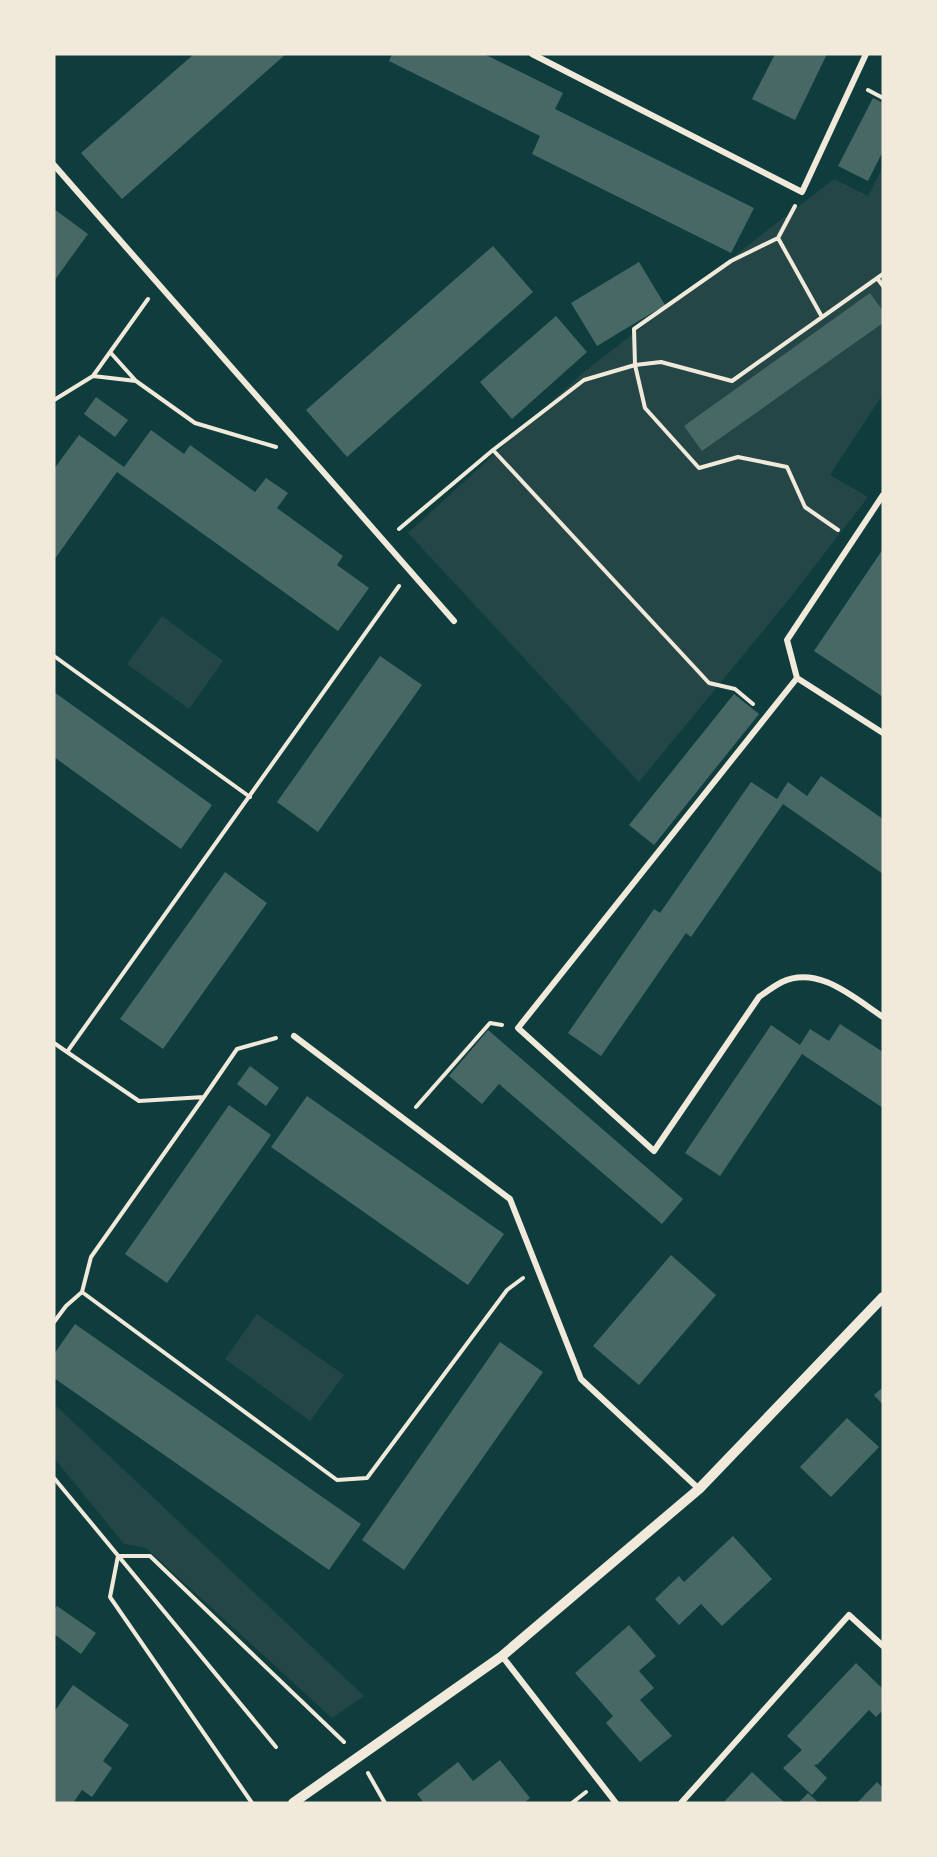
<svg xmlns="http://www.w3.org/2000/svg" width="937" height="1857" viewBox="0 0 937 1857" font-family="'IBM Plex Serif',serif">
	<rect width="100%" height="100%" fill="#0f3d3e"/>
	<!-- green -->
	<path fill="#244646" d="M 883,167 L 883,394 L 830,475 L 868,497 L 790,598 L 639,782 L 408,533 L 585,371 L 834,179 L 868,196 Z
		M 162,616 L 223,661 L 189,709 L 127,664 Z
		M 257,1314 L 344,1375 L 310,1421 L 225,1359 Z
		M 54,1404 L 364,1696 L 332,1718 L 146,1548 L 124,1544 L 54,1458 Z"/>
	<!-- building -->
	<path fill="#486865" d="M 194,54 L 286,54 L 122,199 L 81,153 Z
		M 392,54 L 484,54 L 563,93 L 555,109 L 754,208 L 731,253 L 532,154 L 540,136 L 389,61 Z
		M 775,54 L 827,54 L 795,120 L 752,99 Z
		M 873,98 L 883,103 L 883,151 L 868,181 L 838,166 Z
		M 54,209 L 88,234 L 54,281 Z
		M 493,246 L 533,292 L 347,457 L 306,410 Z
		M 639,262 L 665,305 L 597,346 L 571,303 Z
		M 870,293 L 883,311 L 883,323 L 702,451 L 684,426 Z
		M 556,316 L 587,352 L 512,419 L 480,382 Z
		M 96,397 L 128,420 L 115,437 L 84,414 Z
		M 151,430 L 184,454 L 190,445 L 255,492 L 266,478 L 288,493 L 277,508 L 343,556 L 337,565 L 369,588 L 338,631 L 117,472 L 54,560 L 54,469 L 79,435 L 124,467 Z
		M 883,549 L 883,697 L 814,651 Z
		M 380,656 L 422,685 L 318,832 L 277,802 Z
		M 54,692 L 212,805 L 181,849 L 54,757 Z
		M 734,694 L 759,714 L 654,845 L 629,825 Z
		M 821,776 L 883,819 L 883,874 L 783,804 L 691,937 L 686,933 L 601,1056 L 568,1033 L 654,909 L 660,913 L 751,782 L 777,799 L 788,782 L 807,796 Z
		M 225,872 L 267,903 L 163,1049 L 120,1019 Z
		M 840,1024 L 883,1052 L 883,1108 L 802,1054 L 720,1176 L 685,1153 L 771,1025 L 800,1045 L 810,1029 L 829,1041 Z
		M 488,1030 L 683,1199 L 662,1224 L 499,1084 L 482,1104 L 449,1076 Z
		M 250,1066 L 279,1088 L 266,1106 L 237,1084 Z
		M 307,1096 L 504,1234 L 468,1285 L 271,1147 Z
		M 229,1105 L 271,1135 L 167,1283 L 125,1254 Z
		M 671,1255 L 716,1295 L 639,1385 L 593,1346 Z
		M 75,1324 L 361,1524 L 329,1570 L 54,1378 L 54,1354 Z
		M 500,1342 L 543,1372 L 404,1570 L 362,1540 Z
		M 883,1387 L 883,1405 L 874,1395 Z
		M 847,1418 L 879,1447 L 831,1497 L 800,1467 Z
		M 733,1536 L 772,1579 L 722,1626 L 701,1604 L 679,1625 L 655,1599 L 679,1576 L 684,1582 Z
		M 57,1606 L 96,1633 L 81,1654 L 54,1634 L 54,1610 Z
		M 629,1625 L 656,1656 L 639,1671 L 654,1688 L 640,1700 L 672,1736 L 640,1762 L 606,1723 L 613,1716 L 575,1673 Z
		M 856,1663 L 883,1689 L 883,1710 L 876,1717 L 869,1710 L 818,1764 L 814,1765 L 827,1778 L 812,1795 L 783,1768 L 802,1750 L 787,1736 Z
		M 73,1685 L 129,1725 L 103,1761 L 112,1768 L 92,1797 L 82,1790 L 73,1803 L 54,1803 L 54,1712 Z
		M 500,1760 L 530,1798 L 524,1803 L 424,1803 L 417,1794 L 458,1762 L 473,1781 Z
		M 752,1772 L 785,1803 L 723,1803 Z
		M 877,1782 L 883,1788 L 883,1803 L 857,1803 Z
		M 808,1793 L 819,1803 L 798,1803 Z"/>
	<g fill="none" stroke-linecap="round" stroke-linejoin="round">
		<!-- path -->
		<path stroke="#f1e9da" stroke-width="4" d="M 868,90 L 883,98
			M 795,206 L 778,238 L 731,261 L 634,329 L 635,365 L 645,408 L 699,468 L 738,457 L 787,467 L 805,507 L 838,530
			M 778,238 L 822,317
			M 877,278 L 883,286
			M 110,352 L 136,381
			M 93,376 L 136,381 L 195,423 L 276,447
			M 54,400 L 93,376 L 148,299
			M 493,450 L 709,683 L 735,689 L 753,704
			M 399,529 L 493,450 L 584,380 L 635,365 L 661,362 L 732,381 L 883,274
			M 54,656 L 250,797
			M 54,1043 L 67,1052 L 399,586
			M 67,1052 L 139,1101 L 204,1097 L 237,1049 L 276,1038
			M 204,1097 L 91,1257 L 82,1292 L 337,1480 L 367,1478 L 507,1290 L 523,1278
			M 416,1107 L 490,1023 L 502,1025
			M 54,1322 L 66,1306 L 82,1292
			M 54,1478 L 276,1747
			M 368,1773 L 385,1803
			M 252,1803 L 110,1597 L 118,1556 L 150,1556 L 344,1742
			M 572,1803 L 586,1792"/>
		<!-- minor -->
		<path stroke="#f1e9da" stroke-width="6" d="M 532,54 L 802,192 L 866,54
			M 54,165 L 454,621
			M 797,678 L 787,640 L 883,495
			M 883,733 L 797,678 L 518,1028 L 654,1151 L 759,997 C 766,992 774,986 782,982 C 819,965 854,998 883,1017
			M 294,1036 L 510,1199 L 581,1379 L 699,1489
			M 502,1656 L 616,1803
			M 681,1803 L 849,1615 L 883,1646"/>
		<!-- tertiary -->
		<path stroke="#f1e9da" stroke-width="10" d="M 293,1803 L 502,1656 L 699,1489 L 883,1297"/>
	</g>
	<!-- border -->
	<rect width="937" height="1857" fill="none" stroke="#f1e9da" stroke-width="111"/>
</svg>
